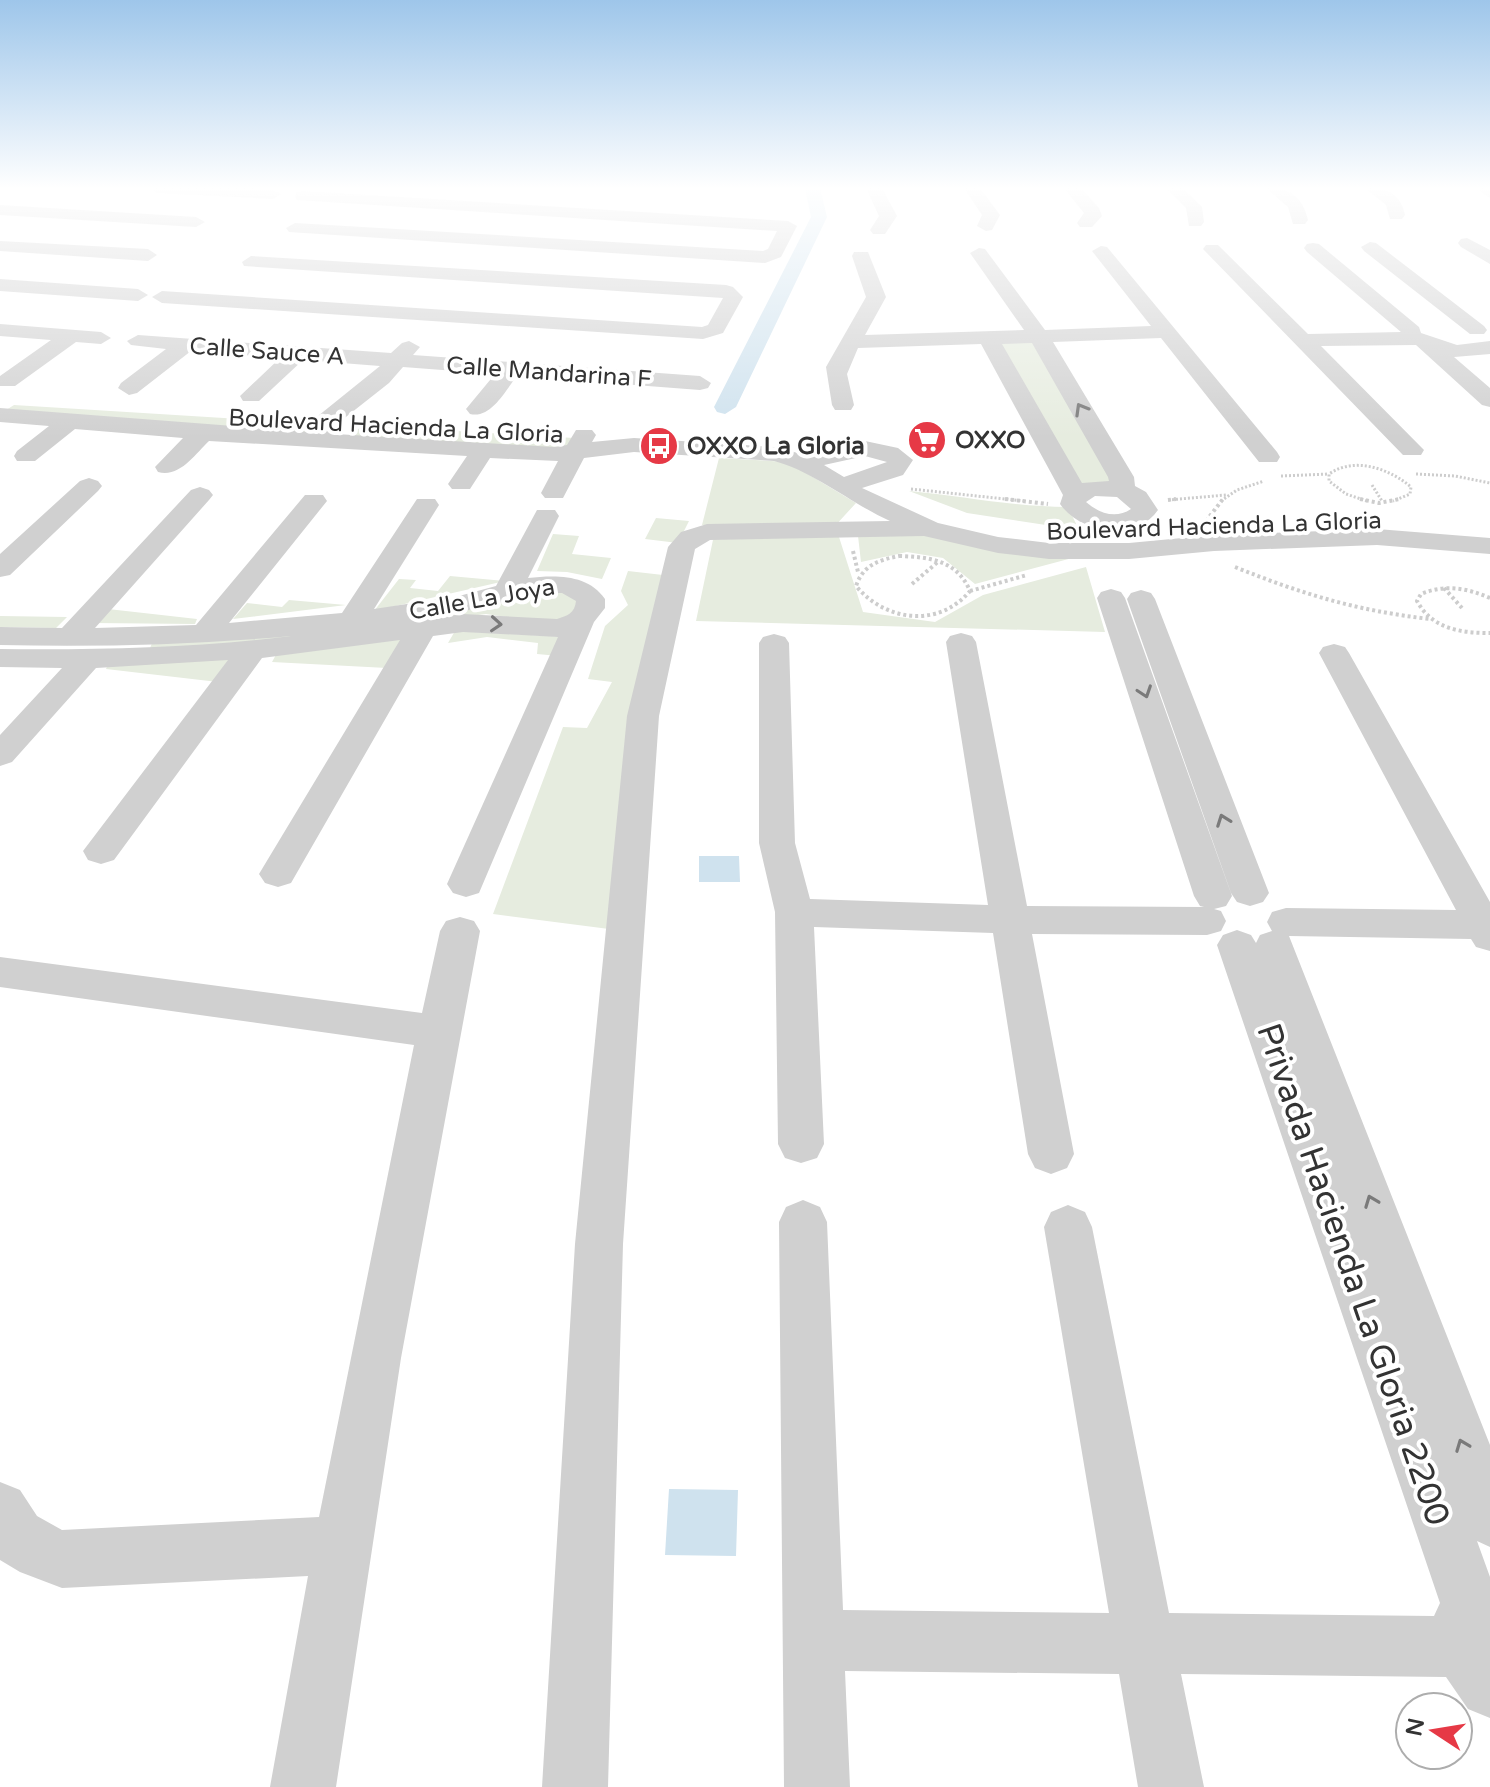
<svg xmlns="http://www.w3.org/2000/svg" width="1490" height="1787" viewBox="0 0 1490 1787" font-family="'Varela Round',sans-serif">
	<rect width="100%" height="100%" fill="#fff"/>
	<!-- green -->
	<path fill="#e6ecdf" d="M 1034,340 L 1116,485 L 1078,488 L 996,342 Z
		M 14,405 L 320,424 L 314,435 L 3,412 Z
		M 359,425 L 574,438 L 568,450 L 350,437 Z
		M 719,458 L 788,462 L 856,503 L 834,527 L 702,525 Z
		M 909,491 C 963,496 1014,507 1068,507 L 1079,530 L 967,513 Z
		M 656,518 L 689,521 L 678,543 L 645,539 Z
		M 553,534 L 579,536 L 572,554 L 611,558 L 602,579 L 567,572 L 537,571 Z
		M 714,535 L 839,537 L 863,612 L 935,622 L 983,595 L 1086,567 L 1105,632 L 696,621 Z
		M 930,535 L 1076,557 L 975,584 L 943,558 L 907,552 L 861,562 L 858,536 Z
		M 628,571 L 663,575 L 609,929 L 493,914 L 563,727 L 587,728 L 612,682 L 588,679 L 605,626 L 628,605 L 621,591 Z
		M 450,576 L 505,581 L 374,611 L 399,579 L 416,580 L 410,588 L 438,591 Z
		M 557,588 L 584,602 L 575,616 L 550,623 L 486,614 L 338,634 L 149,651 L 152,643 Z
		M 289,600 L 346,605 L 233,619 L 247,603 L 282,607 Z
		M 108,609 L 197,619 L 195,624 L 93,623 Z
		M 0,616 L 67,617 L 56,628 L 0,627 Z
		M 455,631 L 567,637 L 559,656 L 537,654 L 538,643 L 487,637 L 448,643 Z
		M 412,634 L 387,668 L 272,662 L 278,651 Z
		M 236,656 L 218,682 L 106,669 L 109,662 Z"/>
	<!-- water -->
	<path fill="#cfe2ee" d="M 699,856 L 739,856 L 740,882 L 699,882 Z
		M 669,1489 L 738,1490 L 736,1556 L 665,1555 Z"/>
	<g fill="none" stroke-linecap="round" stroke-linejoin="round">
		<!-- canal -->
		<path fill="#cfe2ee" fill-rule="evenodd" d="M 805,188 L 820,188 L 827,217 L 736,407 L 725,414 L 717,412 L 714,407 L 811,217 Z"/>
		<!-- path-far1 -->
		<path stroke="#cdcdcd" stroke-width="3" stroke-dasharray="2 2" stroke-linecap="butt" d="M 1416,474 L 1455,476 L 1490,483
			M 1281,476 L 1329,474
			M 1372,485 L 1382,501
			M 911,489 L 1024,501
			M 1168,500 L 1226,495
			M 1221,501 L 1237,490 L 1264,481
			M 1367,501 L 1346,494 L 1329,481 L 1329,474 C 1355,456 1390,469 1411,487 L 1410,494 L 1393,501"/>
		<!-- path -->
		<path stroke="#cdcdcd" stroke-width="4" stroke-dasharray="3 3" stroke-linecap="butt" d="M 1005,499 L 1048,504
			M 1360,499 L 1379,503 L 1400,499
			M 1168,500 L 1176,499
			M 1206,521 L 1223,499
			M 853,551 L 858,572
			M 899,556 C 929,557 957,560 970,591 C 939,628 886,622 856,586 C 863,565 879,560 899,556 Z
			M 1235,567 C 1302,594 1358,611 1430,619
			M 912,584 L 939,561
			M 1444,588 L 1462,608
			M 970,591 L 1027,575
			M 1490,598 C 1467,588 1445,584 1421,594 L 1417,601 C 1432,629 1461,633 1490,633"/>
		<!-- minor -->
		<path fill="#d0d0d0" fill-rule="evenodd" d="M 149,188 C 170,187 269,183 281,194 L 273,199 L 157,193 Z
			M 866,188 L 882,188 L 897,216 L 885,234 L 873,234 L 870,230 L 879,216 Z
			M 964,188 L 980,188 L 1000,215 L 992,230 L 986,231 L 977,226 L 982,215 Z
			M 1064,188 L 1081,188 L 1099,208 L 1102,216 L 1092,227 L 1080,227 L 1077,223 L 1084,213 Z
			M 1166,188 L 1183,188 L 1202,207 L 1204,222 L 1201,226 L 1189,226 L 1186,208 Z
			M 1266,188 C 1289,187 1303,197 1308,220 L 1305,224 L 1293,224 L 1288,207 Z
			M 1365,188 C 1385,187 1401,193 1405,215 L 1402,219 L 1390,219 L 1386,205 Z
			M 1475,188 L 1490,188 L 1490,198 Z
			M 303,191 L 788,221 L 797,226 L 781,257 L 765,263 L 289,232 L 286,228 L 295,223 L 763,251 L 768,249 L 777,231 L 297,200 L 295,196 L 297,192 Z
			M 0,205 L 196,217 L 205,222 L 196,227 L 0,215 Z
			M 1467,238 L 1490,250 L 1490,264 L 1461,247 L 1458,243 L 1461,239 Z
			M 0,241 L 148,249 L 157,255 L 148,261 L 0,251 Z
			M 1370,242 L 1376,243 L 1484,326 L 1487,330 L 1484,334 L 1470,334 L 1364,251 L 1361,247 Z
			M 1313,243 L 1319,244 L 1419,327 L 1421,333 L 1457,345 L 1490,341 L 1490,354 L 1454,357 L 1490,388 L 1490,407 L 1482,405 L 1416,345 L 1321,346 L 1424,450 L 1421,455 L 1403,455 L 1203,249 L 1206,245 L 1218,245 L 1308,334 L 1401,332 L 1307,252 L 1304,248 L 1307,244 Z
			M 1101,246 L 1107,247 L 1277,452 L 1280,457 L 1277,462 L 1259,462 L 1161,338 L 1053,342 L 1134,477 L 1135,486 L 1146,492 L 1158,510 C 1136,542 1081,534 1060,504 L 1063,495 L 981,344 L 858,348 L 847,374 L 854,405 L 851,410 L 835,410 L 832,405 L 826,367 L 866,297 L 852,256 L 854,252 L 868,252 L 886,297 L 865,335 L 1024,330 L 970,253 L 979,248 L 985,249 L 1045,330 L 1151,326 L 1092,251 ZM 1032,343 L 1108,477 L 1109,481 L 1082,483 L 1002,344 ZM 1095,496 L 1117,497 L 1131,509 C 1116,519 1100,514 1086,502 Z
			M 251,256 L 726,285 L 733,287 L 743,297 L 723,333 L 703,339 L 162,303 L 152,297 L 162,291 L 702,327 L 708,325 L 723,298 L 244,266 L 242,262 Z
			M 0,279 L 138,289 L 148,295 L 138,301 L 0,291 Z
			M 0,324 L 101,332 L 111,338 L 101,344 L 76,342 L 15,386 L 0,386 L 0,376 L 51,340 L 0,336 Z
			M 138,335 L 391,353 L 402,343 L 409,341 L 420,347 L 413,355 L 700,376 L 711,383 L 708,388 L 700,390 L 517,376 C 505,391 491,419 470,414 L 466,409 L 495,374 L 403,367 L 389,383 L 337,424 L 336,434 L 554,447 L 567,445 L 576,430 L 592,430 L 596,435 L 592,442 L 634,438 L 774,447 L 806,455 L 840,444 L 865,441 L 898,448 L 913,460 L 903,475 L 862,488 L 938,523 L 998,537 L 1049,543 L 1129,543 L 1214,535 L 1377,529 L 1490,538 L 1490,554 L 1377,545 L 1214,551 L 1129,559 L 1049,559 L 998,553 L 924,536 L 710,540 L 695,549 L 659,716 L 623,1244 L 608,1787 L 542,1787 L 575,1244 L 627,716 L 668,547 L 681,532 L 707,524 L 890,521 C 852,504 813,471 774,461 L 634,452 L 584,458 L 563,498 L 545,498 L 541,493 L 558,461 L 490,458 L 470,489 L 452,489 L 448,484 L 467,456 L 209,441 C 195,454 180,478 158,472 L 155,467 L 183,438 L 75,429 L 35,461 L 17,461 L 14,456 L 17,451 L 49,426 L 0,422 L 0,408 L 312,432 L 318,416 L 380,366 L 303,360 L 259,401 L 243,401 L 240,396 L 280,358 L 191,351 L 137,393 L 129,395 L 118,388 L 121,383 L 166,349 L 131,345 L 127,341 ZM 865,456 L 887,462 L 844,477 L 824,465 Z
			M 89,478 L 98,481 L 102,486 L 98,491 L 10,575 L 0,577 L 0,554 L 80,481 Z
			M 200,487 L 209,490 L 213,495 L 209,500 L 95,628 L 196,625 L 305,495 L 323,495 L 327,501 L 229,623 L 342,613 L 417,499 L 435,499 L 439,505 L 374,609 L 459,596 L 496,586 L 537,510 L 555,510 L 559,516 L 528,578 C 556,575 588,574 605,599 L 605,608 L 594,622 L 479,893 L 466,897 L 453,893 L 447,884 L 558,637 L 463,632 L 433,636 L 291,883 L 278,887 L 265,883 L 259,874 L 400,640 L 262,658 L 114,860 L 101,864 L 88,860 L 83,851 L 228,660 L 96,668 L 12,762 L 0,766 L 0,735 L 62,668 L 0,667 L 0,649 C 97,650 195,648 291,636 C 194,645 97,647 0,645 L 0,627 L 62,628 L 191,490 ZM 547,593 L 562,593 L 576,601 C 575,613 567,616 557,619 L 463,614 L 432,618 Z
			M 1111,589 L 1121,592 L 1125,598 L 1232,896 L 1226,906 L 1214,909 L 1221,911 L 1226,921 L 1221,931 L 1207,935 L 1032,934 L 1074,1154 L 1067,1168 L 1051,1174 L 1035,1168 L 1028,1154 L 993,933 L 814,927 L 824,1144 L 817,1158 L 801,1163 L 785,1158 L 778,1144 L 775,912 L 759,843 L 759,643 L 763,637 L 774,634 L 785,637 L 789,643 L 795,843 L 810,899 L 988,905 L 946,642 L 950,636 L 961,633 L 972,636 L 976,642 L 1027,906 L 1204,907 L 1200,906 L 1194,896 L 1097,598 L 1101,592 Z
			M 1141,590 L 1151,593 L 1155,599 L 1269,893 L 1263,902 L 1250,906 L 1237,902 L 1231,893 L 1127,599 L 1131,593 Z
			M 1334,644 L 1345,647 L 1349,653 L 1490,902 L 1490,951 L 1476,947 L 1471,939 L 1289,936 L 1490,1445 L 1490,1547 L 1477,1541 L 1490,1577 L 1490,1718 L 1468,1709 L 1446,1677 L 1181,1674 L 1204,1787 L 1138,1787 L 1119,1674 L 845,1671 L 850,1787 L 784,1787 L 779,1222 L 786,1207 L 803,1200 L 820,1207 L 827,1222 L 843,1610 L 1109,1613 L 1044,1227 L 1051,1212 L 1068,1205 L 1085,1212 L 1092,1227 L 1169,1613 L 1434,1616 L 1440,1603 L 1217,945 L 1223,935 L 1237,930 L 1251,935 L 1256,943 L 1260,935 L 1272,931 L 1267,922 L 1272,912 L 1286,908 L 1456,910 L 1319,653 L 1323,647 Z
			M 460,917 L 474,921 L 480,931 L 401,1358 L 336,1787 L 270,1787 L 308,1576 L 62,1588 L 20,1572 L 0,1560 L 0,1482 L 20,1490 L 37,1516 L 62,1530 L 319,1517 L 414,1045 L 0,987 L 0,957 L 422,1013 L 440,931 L 446,921 Z"/>
	</g>
	<!-- one-way arrows -->
	<defs><path id="oneway-chevron" d="M-2-3.5L2.5 0L-2 3.5" fill="none" stroke-width="1.6" stroke-linecap="round" stroke-linejoin="round" transform="scale(2)"/></defs>
	<g stroke="#7a7a7a">
		<use href="#oneway-chevron" transform="translate(1081 409) rotate(-120)"/>
		<use href="#oneway-chevron" transform="translate(496 624) rotate(4)"/>
		<use href="#oneway-chevron" transform="translate(1145 692) rotate(71)"/>
		<use href="#oneway-chevron" transform="translate(1223 820) rotate(-110)"/>
		<use href="#oneway-chevron" transform="translate(1371 1201) rotate(-111)"/>
		<use href="#oneway-chevron" transform="translate(1462 1445) rotate(-111)"/>
	</g>
	<!-- sky -->
	<linearGradient id="sky" x2="0" y2="1"><stop stop-color="#9ec6ea"/><stop offset="0.43" stop-color="#fff"/><stop offset="1" stop-color="#fff" stop-opacity="0"/></linearGradient>
	<rect width="1490" height="438" fill="url(#sky)"/>
	<!-- icons -->
	<defs>
		<g id="supermarket-disc" transform="scale(2)"><circle r="9.5" fill="#e63946" stroke="#fff"/><path d="M-6-5.5h2.5l.6 2H6L4.5 2H-2.5L-4.4-4H-6ZM-1.5 3.2a1.3 1.3 0 1 0 .1 0ZM3 3.2a1.3 1.3 0 1 0 .1 0Z" fill="#fff"/></g>
		<g id="bus-disc" transform="scale(2)"><circle r="9.5" fill="#e63946" stroke="#fff"/><path d="M-5-6H5V4H4V6H2V4H-2V6H-4V4H-5ZM-3.5-4V0h7V-4ZM-3.5 1.2v1.5H-2V1.2ZM2 1.2v1.5H3.5V1.2Z" fill="#fff"/></g>
	</defs>
	<g fill-rule="evenodd">
		<use href="#supermarket-disc" x="927" y="440"/>
		<use href="#bus-disc" x="659" y="446"/>
	</g>
	<g text-anchor="middle" stroke-width="8" stroke-linejoin="round" paint-order="stroke">
		<!-- far-street labels -->
		<g font-size="24" fill="#333" stroke="#fff">
			<text transform="translate(267 351) rotate(4)" y="8">Calle Sauce A</text>
			<text transform="translate(549 372) rotate(4)" y="8">Calle Mandarina F</text>
			<text transform="translate(396 426) rotate(3)" y="8">Boulevard Hacienda La Gloria</text>
			<text transform="translate(1214 526) rotate(-2)" y="8">Boulevard Hacienda La Gloria</text>
			<text transform="translate(482 599) rotate(-10)" y="8">Calle La Joya</text>
		</g>
		<!-- far-poi labels -->
		<g font-size="24" font-weight="bold" fill="#333" stroke="#fff" text-anchor="start">
			<text x="955" y="448">OXXO</text>
			<text x="687" y="454">OXXO La Gloria</text>
		</g>
		<!-- near-street labels -->
		<g font-size="34" fill="#333" stroke="#fff">
			<text transform="translate(1354 1274) rotate(71)" y="12">Privada Hacienda La Gloria 2200</text>
		</g>
	</g>
	<!-- north arrow -->
	<g transform="translate(1434 1731) rotate(282)"><circle r="38" fill="#ffffff" stroke="#adadad" stroke-width="2"/>
	<path d="M0-6L14 30L0 20L-14 30Z" fill="#e63946"/>
	<text y="-12" font-size="22" font-weight="bold" text-anchor="middle" fill="#333333">N</text>
	</g>
</svg>
